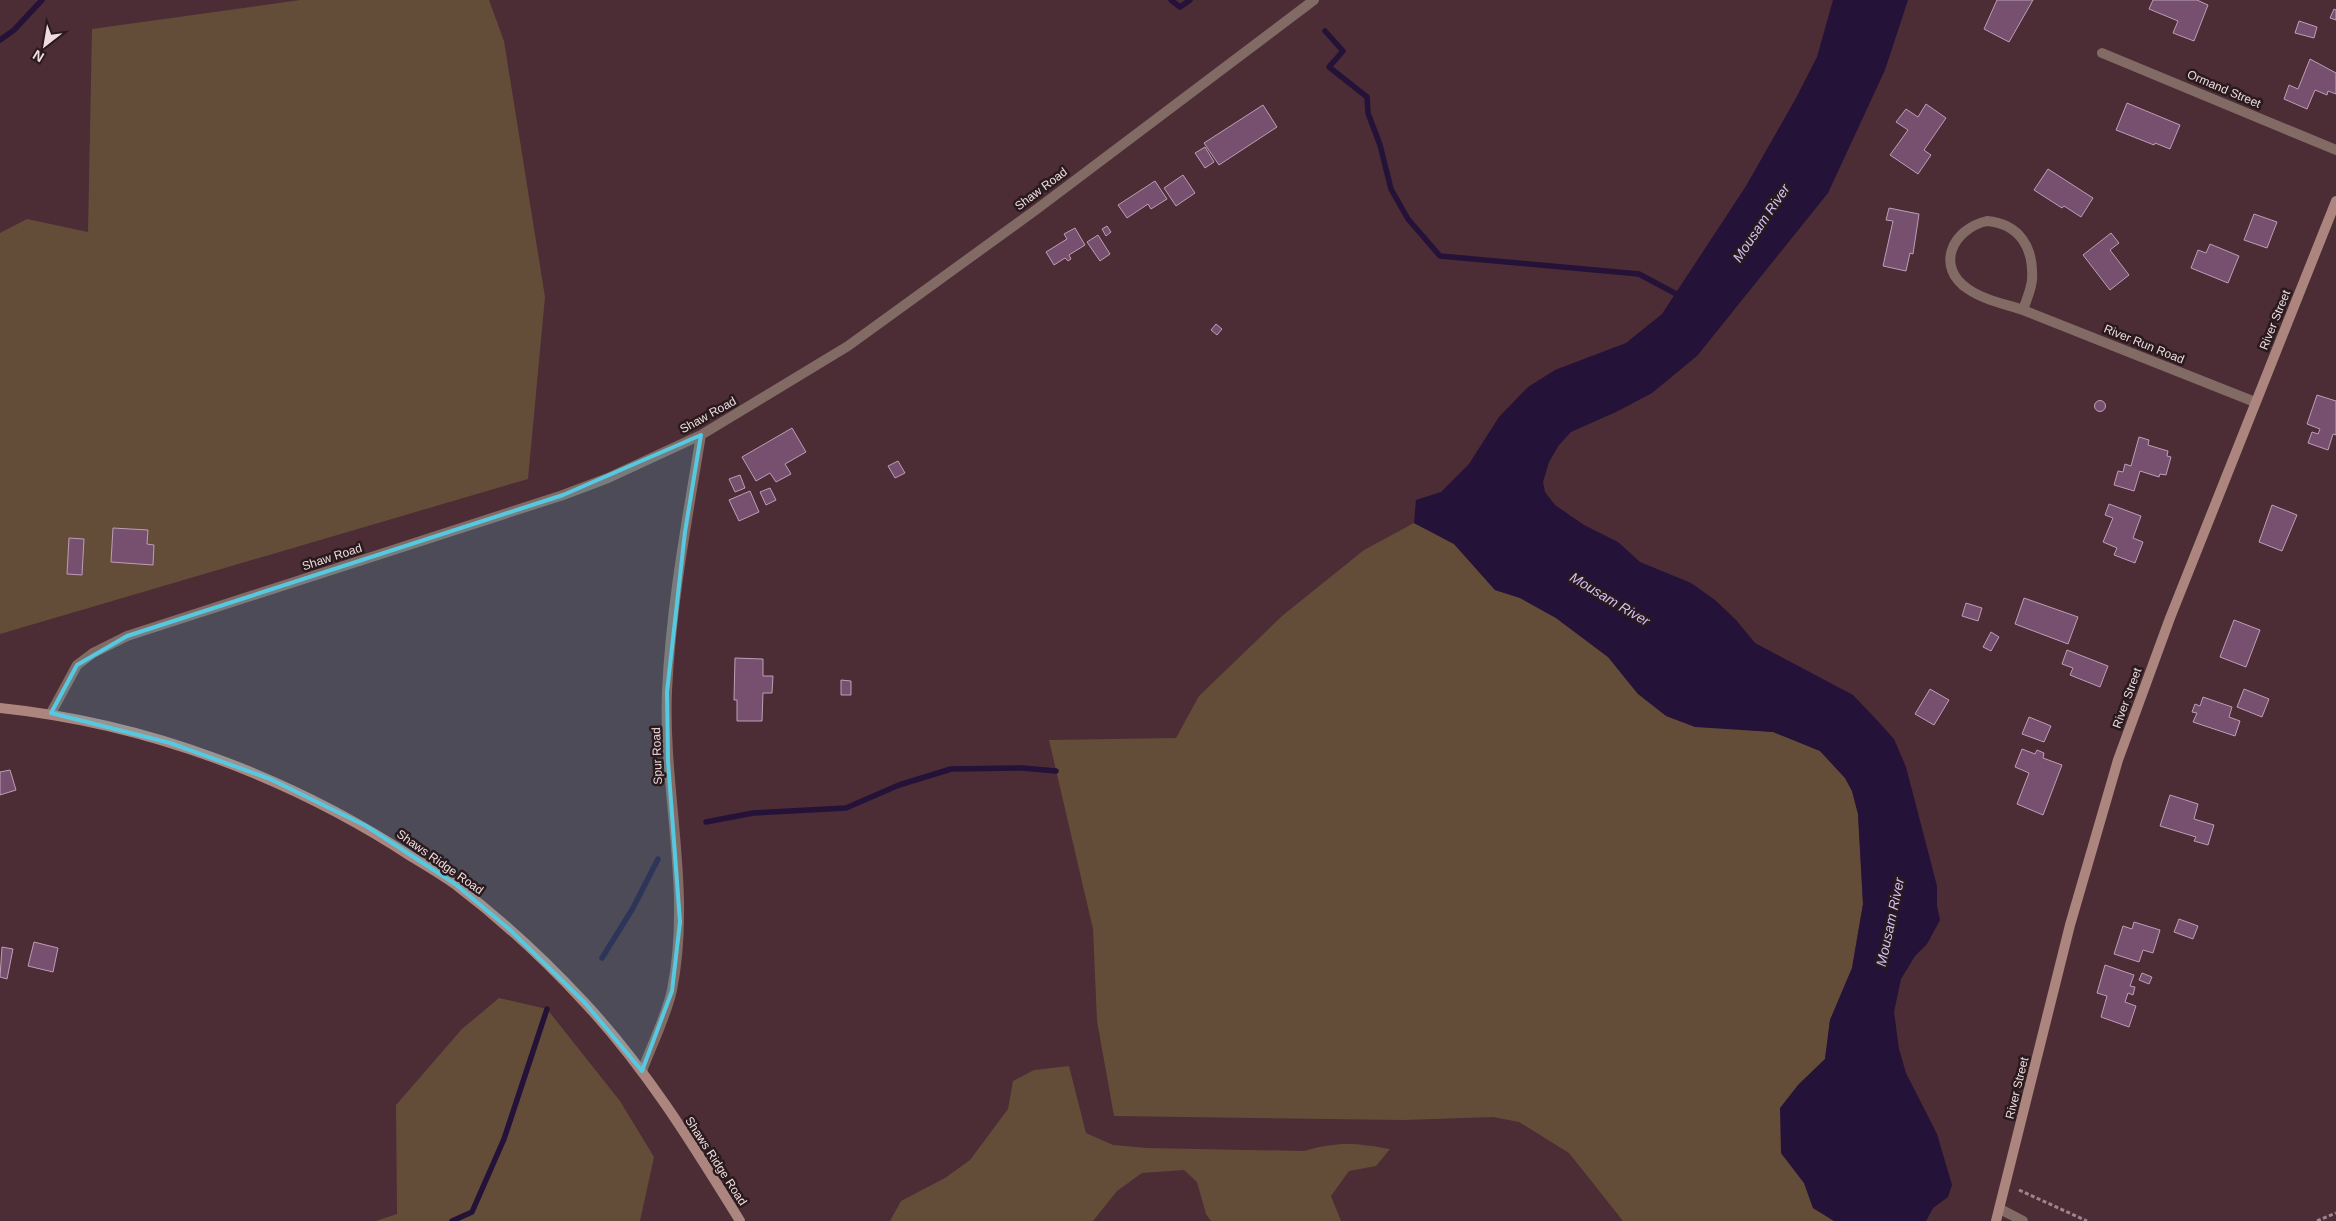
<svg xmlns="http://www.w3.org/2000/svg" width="2336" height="1221" viewBox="0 0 2336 1221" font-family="Arial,sans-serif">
	<rect width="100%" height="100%" fill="#4c2c35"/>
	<!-- green -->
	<path fill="#634d39" d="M 300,0 L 489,0 L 504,41 L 545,297 L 528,479 L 0,634 L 0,233 L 27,219 L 88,232 L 92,29 Z
		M 1414,523 L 1454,544 L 1495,590 L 1520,598 L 1556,618 L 1608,657 L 1638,694 L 1738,729 L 1773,732 L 1799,742 L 1820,751 L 1845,778 L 1852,791 L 1858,814 L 1863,904 L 1852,968 L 1830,1020 L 1825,1059 L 1798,1085 L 1781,1153 L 1804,1183 L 1813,1208 L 1834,1221 L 1623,1221 L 1569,1153 L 1519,1122 L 1493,1117 L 1404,1120 L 1114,1116 L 1097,1021 L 1093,929 L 1049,740 L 1176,738 L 1199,696 L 1282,616 L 1364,550 Z
		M 499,998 L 547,1009 L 620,1101 L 654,1157 L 640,1221 L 376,1221 L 397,1214 L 396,1105 L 462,1029 Z
		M 1069,1066 L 1086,1133 L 1113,1145 L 1147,1148 L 1304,1151 C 1338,1141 1356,1143 1390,1149 L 1376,1166 L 1349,1171 L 1331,1196 L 1341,1221 L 1211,1221 L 1206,1214 L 1197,1182 L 1184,1170 L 1142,1173 L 1117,1191 L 1093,1221 L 890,1221 L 901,1201 L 945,1178 L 970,1160 L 1008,1109 L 1013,1081 L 1034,1070 Z"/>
	<!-- water -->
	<path fill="#241238" d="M 1833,0 L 1908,0 L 1885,70 L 1828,193 L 1697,356 L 1652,393 L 1616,412 L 1571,432 L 1559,445 L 1549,462 L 1543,482 L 1545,492 L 1555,505 L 1584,525 L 1618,542 L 1640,562 L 1691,583 L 1715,600 L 1736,620 L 1755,643 L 1853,695 L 1874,717 L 1894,739 L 1906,767 L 1937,886 L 1937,906 L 1940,920 L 1927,944 L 1915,956 L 1901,979 L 1894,1012 L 1899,1049 L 1906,1073 L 1937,1134 L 1952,1185 L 1948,1197 L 1933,1208 L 1926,1221 L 1834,1221 L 1813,1208 L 1804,1183 L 1781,1153 L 1780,1108 L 1798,1085 L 1825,1059 L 1830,1020 L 1852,968 L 1863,904 L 1858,814 L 1852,791 L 1845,778 L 1820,751 L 1773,732 L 1695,727 L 1666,716 L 1638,694 L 1608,657 L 1556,618 L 1520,598 L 1495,590 L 1454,544 L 1414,523 L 1416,500 L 1441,492 L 1469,464 L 1499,417 L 1528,387 L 1555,370 L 1626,343 L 1662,314 L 1746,186 L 1796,98 L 1817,57 Z"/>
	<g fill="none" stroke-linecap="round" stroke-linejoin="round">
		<!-- stream -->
		<path stroke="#241238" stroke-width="5.5" d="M 1171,0 L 1180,7 L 1190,0
			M 1325,31 L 1343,51 L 1329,67 L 1367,97 L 1368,113 L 1380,145 L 1391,189 L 1408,219 L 1440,256 L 1639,274 L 1682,297
			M 0,40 L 14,30 L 42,0
			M 706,822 L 753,813 L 846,808 L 899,785 L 951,769 L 1022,768 L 1056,771
			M 602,958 L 633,908 L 658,859
			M 452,1221 L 472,1212 L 504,1139 L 547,1009"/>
	</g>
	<!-- building -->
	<path fill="#775070" stroke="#bc9fb6" d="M 1997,0 L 2033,0 L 2009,42 L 1984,29 Z
		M 2153,0 L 2197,0 L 2208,5 L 2194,41 L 2173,33 L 2178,21 L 2149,9 Z
		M 2334,9 L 2336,10 L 2336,20 L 2330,18 Z
		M 2299,21 L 2317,27 L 2314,38 L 2295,33 Z
		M 2310,59 L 2336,73 L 2336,94 L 2328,91 L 2327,95 L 2315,90 L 2307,109 L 2284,99 L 2289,85 L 2298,89 Z
		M 2127,103 L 2180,125 L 2170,149 L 2155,143 L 2154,145 L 2116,130 Z
		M 1926,104 L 1946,118 L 1924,150 L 1931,155 L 1918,174 L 1890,155 L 1908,130 L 1896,122 L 1906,109 L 1918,117 Z
		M 1263,105 L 1277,127 L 1219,165 L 1204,143 Z
		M 1205,147 L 1214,162 L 1205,168 L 1195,153 Z
		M 2048,169 L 2093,198 L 2081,217 L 2064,206 L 2062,208 L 2034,190 Z
		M 1183,175 L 1195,193 L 1176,206 L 1164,188 Z
		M 1155,181 L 1167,199 L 1151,209 L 1148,204 L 1127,218 L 1118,205 Z
		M 1889,208 L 1919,214 L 1913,254 L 1910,253 L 1906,271 L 1883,266 L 1893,221 L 1886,220 Z
		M 2254,214 L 2277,222 L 2267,248 L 2244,240 Z
		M 1107,226 L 1111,232 L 1106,236 L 1102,229 Z
		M 1075,228 L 1085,245 L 1069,255 L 1071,259 L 1068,261 L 1065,258 L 1054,265 L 1046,252 L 1067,239 L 1064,234 Z
		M 2111,233 L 2119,243 L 2110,250 L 2129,275 L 2110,290 L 2083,255 Z
		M 1098,235 L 1110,254 L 1100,261 L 1087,242 Z
		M 2210,244 L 2239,256 L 2228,283 L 2191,268 L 2198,250 L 2206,253 Z
		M 1216,324 L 1222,329 L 1217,335 L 1211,330 Z
		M 2317,395 L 2336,401 L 2336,435 L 2333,434 L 2328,450 L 2308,443 L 2312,432 L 2318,434 L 2320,429 L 2307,424 Z
		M2094.5 406a5.5 5.5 0 1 1 11 0a5.5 5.5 0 1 1-11 0Z
		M 792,428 L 806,452 L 785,464 L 791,474 L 776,482 L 770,473 L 756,481 L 742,457 Z
		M 2139,437 L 2149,440 L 2148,445 L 2168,451 L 2167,456 L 2171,457 L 2166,475 L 2160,474 L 2159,477 L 2140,471 L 2134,491 L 2114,485 L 2118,471 L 2123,472 L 2125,464 L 2131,466 Z
		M 898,461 L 905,473 L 895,478 L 888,466 Z
		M 740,475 L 745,488 L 735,492 L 729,479 Z
		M 770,488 L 776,500 L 766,505 L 760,492 Z
		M 750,491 L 759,512 L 739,521 L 729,500 Z
		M 2109,504 L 2141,516 L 2133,538 L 2143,542 L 2135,563 L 2114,555 L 2117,548 L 2103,542 L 2113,518 L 2105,515 Z
		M 2272,505 L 2297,515 L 2282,551 L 2259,542 Z
		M 113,528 L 148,530 L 147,544 L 154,545 L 153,565 L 111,562 Z
		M 69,538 L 84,539 L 82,575 L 67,574 Z
		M 2024,598 L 2078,617 L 2068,644 L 2015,624 Z
		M 1966,603 L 1982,608 L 1978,621 L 1962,616 Z
		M 2234,620 L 2260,630 L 2246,667 L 2220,657 Z
		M 1991,632 L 1999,637 L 1991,651 L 1983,647 Z
		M 2067,650 L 2108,666 L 2100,687 L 2070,675 L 2073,668 L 2062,664 Z
		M 735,658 L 763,659 L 763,676 L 773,676 L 772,693 L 763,693 L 762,721 L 737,721 L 737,700 L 734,700 Z
		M 841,680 L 851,681 L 851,695 L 841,695 Z
		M 1930,689 L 1949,700 L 1934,725 L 1915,714 Z
		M 2244,689 L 2269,699 L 2262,717 L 2237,707 Z
		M 2203,697 L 2232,707 L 2229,717 L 2240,721 L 2235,736 L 2193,722 L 2197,713 L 2192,712 L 2195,704 L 2200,706 Z
		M 2029,717 L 2051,726 L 2044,742 L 2022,734 Z
		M 2022,749 L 2035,754 L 2037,750 L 2044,753 L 2043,758 L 2062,765 L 2043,815 L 2017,804 L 2029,773 L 2015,767 Z
		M 10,770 L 16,790 L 0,795 L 0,772 Z
		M 2170,795 L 2198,804 L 2194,819 L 2214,825 L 2208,845 L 2194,841 L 2196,837 L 2160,826 Z
		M 2179,919 L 2198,926 L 2193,939 L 2174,932 Z
		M 2134,922 L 2160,930 L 2153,953 L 2143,950 L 2139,962 L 2114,954 L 2123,926 L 2132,929 Z
		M 34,942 L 58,948 L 53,972 L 28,966 Z
		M 2,947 L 13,949 L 7,979 L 0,977 Z
		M 2105,965 L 2134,975 L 2130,986 L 2135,987 L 2133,995 L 2128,993 L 2125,1002 L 2136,1006 L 2129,1027 L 2101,1017 L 2107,996 L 2097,993 Z
		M 2142,973 L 2152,977 L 2149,984 L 2139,980 Z"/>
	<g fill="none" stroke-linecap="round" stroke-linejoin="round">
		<!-- path -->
		<path stroke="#a0868c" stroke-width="3" stroke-dasharray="4 2.5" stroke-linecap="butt" d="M 2019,1190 L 2087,1221
			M 2317,1221 L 2336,1213"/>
		<!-- street -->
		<path stroke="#826a65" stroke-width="10" d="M 2102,53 L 2336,150
			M 1987,221 C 2020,224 2034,248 2032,280 C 2031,290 2026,301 2023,310 C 2005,304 1984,300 1968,289 C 1935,267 1952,229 1987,221 Z
			M 2023,310 L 2255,402
			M 51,713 L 77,665 L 93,653 L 127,636 L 563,495 L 608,478 L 701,435 L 848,346 L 1037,209 L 1314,0
			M 642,1071 C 651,1047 667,1014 672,990 C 692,890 663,791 667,691 C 671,605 687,520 701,435
			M 2000,1209 L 2023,1221"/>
		<!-- secondary -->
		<path stroke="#ac867e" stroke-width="10" d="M 0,708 C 146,723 290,777 412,857 C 427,866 442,875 456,885 C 502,920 545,960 584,1002 C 646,1068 693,1145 740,1221
			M 1996,1221 L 2070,925 L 2118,760 L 2170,618 L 2336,201"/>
	</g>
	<!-- marked area -->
	<path fill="#56c9e1" fill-opacity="0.2" stroke="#56c9e1" stroke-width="4" stroke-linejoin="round" d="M 701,435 L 685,532 L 667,692 L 668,761 L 680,922 L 672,991 L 642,1071 L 585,1003 L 509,929 L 455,884 L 366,826 L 270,779 L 170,743 L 51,713 L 77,665 L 127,636 L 563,495 Z"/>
	<g text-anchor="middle" stroke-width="5" stroke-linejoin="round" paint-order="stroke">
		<!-- street labels -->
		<g font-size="12" fill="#f0dbdf" stroke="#281a1d">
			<text transform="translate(2224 89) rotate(23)" y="4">Ormand Street</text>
			<text transform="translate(1041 189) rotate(-37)" y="4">Shaw Road</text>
			<text transform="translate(2275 320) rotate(-68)" y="4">River Street</text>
			<text transform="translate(2144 344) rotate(22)" y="4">River Run Road</text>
			<text transform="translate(708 415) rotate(-29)" y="4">Shaw Road</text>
			<text transform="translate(332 557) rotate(-18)" y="4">Shaw Road</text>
			<text transform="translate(2127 698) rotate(-70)" y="4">River Street</text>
			<text transform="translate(657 756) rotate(-92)" y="4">Spur Road</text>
			<text transform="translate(440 862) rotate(35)" y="4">Shaws Ridge Road</text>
			<text transform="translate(2017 1088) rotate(-76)" y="4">River Street</text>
			<text transform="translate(716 1161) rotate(57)" y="4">Shaws Ridge Road</text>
		</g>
		<!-- water labels -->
		<g font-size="14" font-style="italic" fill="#d5bff7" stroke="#281a1d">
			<text transform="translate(1761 223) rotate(-56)" y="5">Mousam River</text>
			<text transform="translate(1610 599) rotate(31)" y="5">Mousam River</text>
			<text transform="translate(1890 922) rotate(-78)" y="5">Mousam River</text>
		</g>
	</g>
	<!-- north arrow -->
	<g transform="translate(45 45) rotate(211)" stroke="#281a1d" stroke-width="4" paint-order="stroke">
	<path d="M0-4L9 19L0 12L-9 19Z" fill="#f0dbdf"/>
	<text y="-8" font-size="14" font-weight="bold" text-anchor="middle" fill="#f0dbdf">N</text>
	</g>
</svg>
